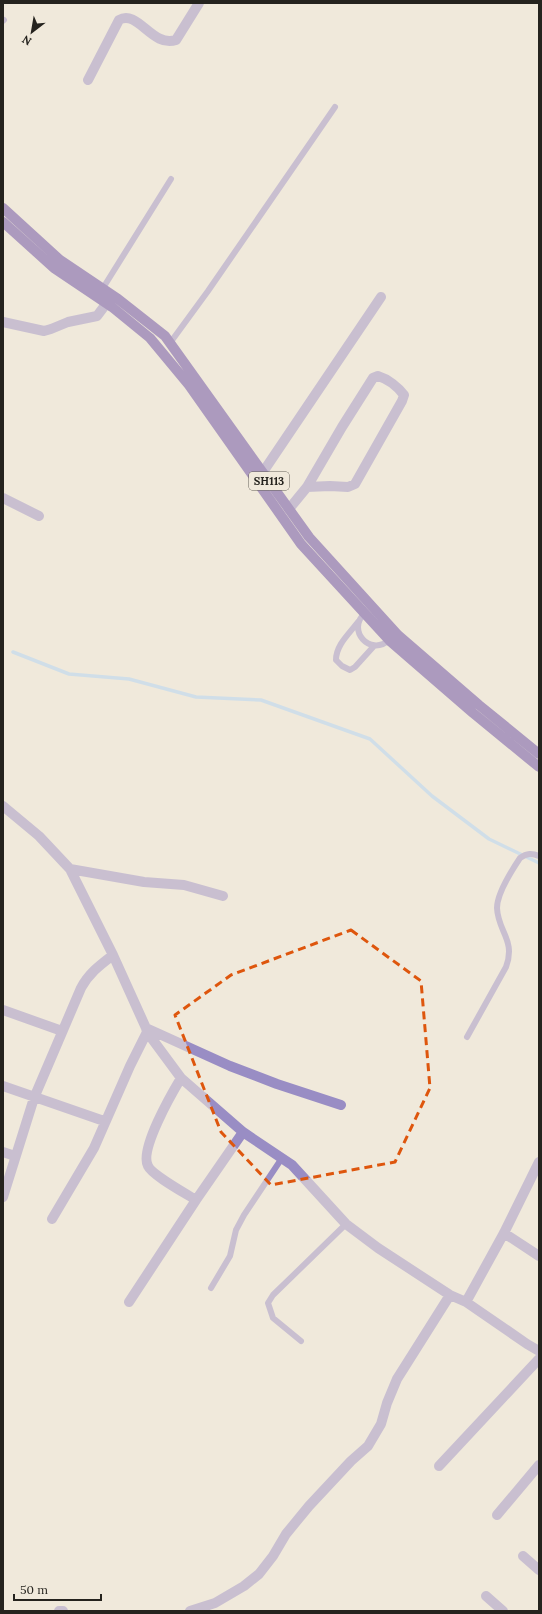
<svg xmlns="http://www.w3.org/2000/svg" width="542" height="1614" viewBox="0 0 542 1614" font-family="Lora,serif">
	<rect width="100%" height="100%" fill="#f0e9db"/>
	<g fill="none" stroke-linecap="round" stroke-linejoin="round">
		<!-- stream -->
		<path stroke="#a9d1f9" stroke-width="3.5" d="M 13,652 L 69,674 L 129,679 L 196,697 L 261,700 L 370,739 L 432,796 L 489,839 L 539,863"/>
		<!-- service -->
		<path stroke="#998dc4" stroke-width="6" d="M 3,21 L 4,20
			M 103,288 L 171,179
			M 170,343 L 208,291 L 335,107
			M 365,613 C 346,630 370,657 389,640
			M 358,622 C 349,634 336,645 336,660 L 342,666 L 350,670 L 355,667 L 374,646
			M 467,1037 L 506,967 C 516,940 498,932 497,908 C 497,893 512,870 520,858 C 527,853 532,853 539,856
			M 211,1288 L 230,1256 L 236,1230 L 244,1215 L 282,1158
			M 301,1341 L 273,1318 L 268,1303 L 273,1295 L 346,1224"/>
		<!-- minor -->
		<path stroke="#998dc4" stroke-width="10" d="M 88,80 L 119,20 C 138,9 152,48 176,40 L 199,3
			M 3,322 L 44,331 L 51,329 L 68,322 L 97,316 L 106,304
			M 263,472 L 381,297
			M 3,498 L 39,516
			M 289,509 L 307,487 L 342,427 L 373,378 L 378,376 C 388,379 398,387 404,395 L 402,401 L 355,484 L 348,487 L 330,486 L 307,487
			M 3,806 L 39,836 L 70,869 L 113,955 L 146,1028 L 147,1032 L 181,1078 L 243,1132 L 292,1165 L 346,1224 L 378,1248 L 450,1295 L 466,1302 L 504,1233 L 539,1162
			M 70,869 L 144,882 L 184,885 L 223,896
			M 3,1010 L 62,1031
			M 146,1028 L 230,1066 L 277,1084 L 341,1105
			M 181,1078 C 172,1093 139,1150 148,1166 C 152,1175 185,1193 196,1200
			M 3,1086 L 104,1121
			M 3,1152 L 15,1156
			M 3,1197 L 34,1098 L 81,988 C 89,973 100,965 113,955
			M 52,1219 L 94,1148 L 130,1066 L 147,1032
			M 504,1233 L 539,1256
			M 129,1302 L 196,1200 L 243,1132
			M 466,1302 L 527,1344 L 539,1351
			M 439,1466 L 539,1359
			M 497,1515 L 539,1465
			M 523,1556 L 539,1570
			M 486,1596 L 503,1611
			M 59,1611 L 63,1611
			M 190,1611 L 215,1603 L 244,1586 L 259,1574 L 273,1556 L 286,1534 L 309,1506 L 351,1461 L 368,1446 L 381,1424 L 387,1403 L 397,1379 L 450,1295"/>
		<!-- primary -->
		<path stroke="#5a3b9c" stroke-width="10" d="M 3,208 L 60,260 L 118,299 L 165,336 L 309,537 L 398,635 L 479,705 L 539,754
			M 3,222 L 54,268 L 112,307 L 150,338 L 189,385 L 301,544 L 391,642 L 473,713 L 539,767"/>
	</g>
	<!-- marked area -->
	<path d="M0 0H542V1614H0ZM 351,930 L 421,981 L 430,1088 L 395,1162 L 271,1185 L 221,1132 L 175,1015 L 231,975 Z" fill="#f0e9db" fill-opacity=".55" fill-rule="evenodd"/>
	<path fill="none" stroke="#de560d" stroke-width="3" stroke-dasharray="8 5" stroke-linejoin="round" d="M 351,930 L 421,981 L 430,1088 L 395,1162 L 271,1185 L 221,1132 L 175,1015 L 231,975 Z"/>
	<g text-anchor="middle" stroke-width="4" stroke-linejoin="round" paint-order="stroke">
		<!-- shield labels -->
		<rect fill="#f0e9db" stroke="#625e57" stroke-width="1" x="249" y="472" width="40" height="18" rx="3"/>
		<g font-size="11" font-weight="bold" fill="#25231e">
			<text x="269" y="485">SH113</text>
		</g>
	</g>
	<!-- border -->
	<rect width="542" height="1614" fill="none" stroke="#25231e" stroke-width="8"/>
	<!-- north arrow -->
	<g transform="translate(32 32) rotate(211)" stroke="#f0e9db" stroke-width="3" paint-order="stroke">
	<path d="M0-3L7 15L0 10L-7 15Z" fill="#25231e"/>
	<text y="-6" font-size="11" font-weight="bold" text-anchor="middle" fill="#25231e">N</text>
	</g>
	<!-- scale -->
	<path d="M14 1594v6h87v-6" fill="none" stroke="#25231e" stroke-width="2"/>
	<text x="20" y="1594" font-size="12" fill="#25231e" stroke="#f0e9db" stroke-width="3" paint-order="stroke">50 m</text>
</svg>
